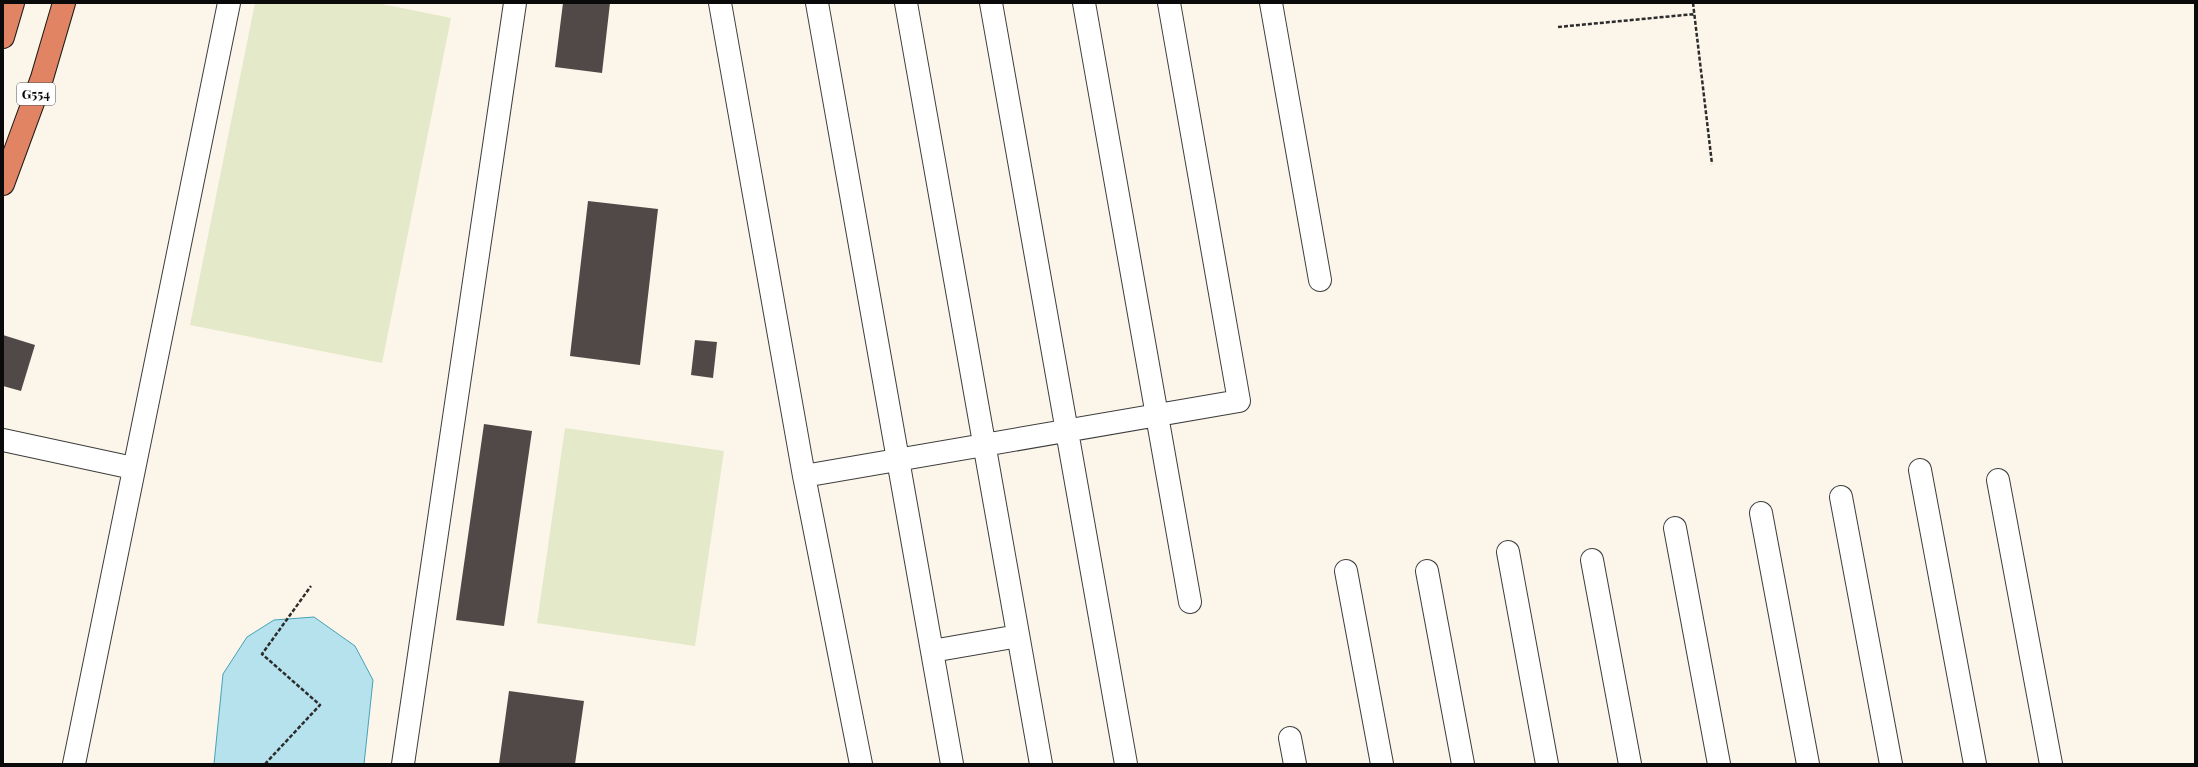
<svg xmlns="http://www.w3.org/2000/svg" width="2198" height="767" viewBox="0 0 2198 767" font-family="'Playfair Display',serif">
	<rect width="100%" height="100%" fill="#fcf5e9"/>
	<!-- pitch -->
	<path fill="#e4e9c9" d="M 255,3 L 377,3 L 451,18 L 382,363 L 190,325 Z
		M 565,428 L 724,451 L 695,646 L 537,623 Z"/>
	<!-- water -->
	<path fill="#b5e2ec" stroke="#46a1b9" d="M 314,617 L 355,646 L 373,680 L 364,764 L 214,764 L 223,674 L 247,637 L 274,620 Z"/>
	<!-- building -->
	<path fill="#504948" d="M 563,3 L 610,3 L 602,73 L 555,67 Z
		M 588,201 L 658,209 L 640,365 L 570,356 Z
		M 3,335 L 35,345 L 21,391 L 3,386 Z
		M 695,340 L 717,342 L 713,378 L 691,375 Z
		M 484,424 L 532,431 L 504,626 L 456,620 Z
		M 509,691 L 584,701 L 575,764 L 499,764 Z"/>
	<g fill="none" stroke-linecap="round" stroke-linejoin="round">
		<!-- minor casing -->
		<g stroke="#3d3d3d" stroke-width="24">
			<path id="minor" d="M 720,3 L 804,476 L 861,764
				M 817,3 L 952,764
				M 906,3 L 1041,764
				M 991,3 L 1126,764
				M 1084,3 L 1190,602
				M 1271,3 L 1320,280
				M 3,440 L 133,468
				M 1920,470 L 1975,764
				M 804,476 L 1239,401 L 1169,3
				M 1998,480 L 2051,764
				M 1841,497 L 1891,764
				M 1761,513 L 1808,764
				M 1675,528 L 1719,764
				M 1508,552 L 1547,764
				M 1592,560 L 1630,764
				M 1346,571 L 1382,764
				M 1427,571 L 1463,764
				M 932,651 L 1018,636
				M 1290,738 L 1295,764
				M 74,764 L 229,3
				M 403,764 L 515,3"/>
		</g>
		<!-- highway casing -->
		<g stroke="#1b1b1b" stroke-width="24">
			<path id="highway" d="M 3,37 L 13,3
				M 3,184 L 42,78 L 64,3"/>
		</g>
		<!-- path -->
		<path stroke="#2c2c2c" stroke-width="2.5" stroke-dasharray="4 2" stroke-linecap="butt" d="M 1693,3 L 1712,164
			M 1558,27 L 1695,14
			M 265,764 L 320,705 L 262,654 L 311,586"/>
		<!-- minor -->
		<use href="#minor" stroke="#fff" stroke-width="22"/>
		<!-- highway -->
		<use href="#highway" stroke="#e08463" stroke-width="22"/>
	</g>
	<g text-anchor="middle" stroke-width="4" stroke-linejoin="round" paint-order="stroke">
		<!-- shield labels -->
		<rect fill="#fff" stroke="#545454" stroke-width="1" x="17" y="83" width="38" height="22" rx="3"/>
		<g font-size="13" font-weight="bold" fill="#0a0a0a">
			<text x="36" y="99">G554</text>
		</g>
	</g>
	<!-- border -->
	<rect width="2198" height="767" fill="none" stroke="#0a0a0a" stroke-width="8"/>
</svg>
